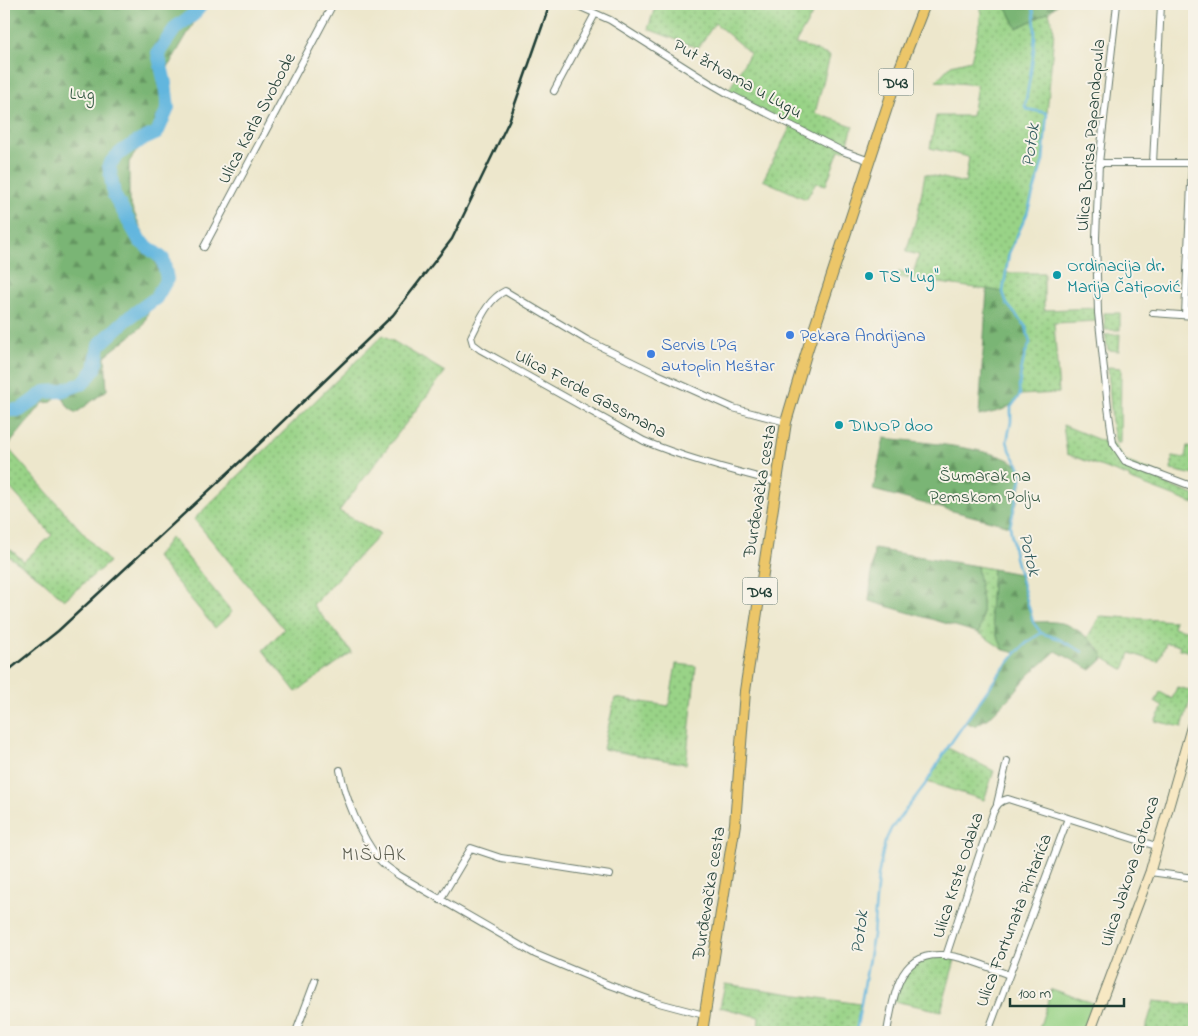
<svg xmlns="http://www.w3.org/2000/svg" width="1198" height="1036" viewBox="0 0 1198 1036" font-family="'Indie Flower',sans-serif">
	<defs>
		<pattern id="grass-dots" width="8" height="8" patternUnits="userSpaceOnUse" patternTransform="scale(1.25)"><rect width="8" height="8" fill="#99d387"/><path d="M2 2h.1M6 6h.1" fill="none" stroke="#7cac6f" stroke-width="1.8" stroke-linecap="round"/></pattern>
		<pattern id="forest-firs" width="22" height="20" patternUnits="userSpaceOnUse" patternTransform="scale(1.25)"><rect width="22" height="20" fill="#7ab574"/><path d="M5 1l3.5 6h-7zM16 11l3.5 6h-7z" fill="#639460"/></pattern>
	</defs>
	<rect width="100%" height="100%" fill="#f7f3e8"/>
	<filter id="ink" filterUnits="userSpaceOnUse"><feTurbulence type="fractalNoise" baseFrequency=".02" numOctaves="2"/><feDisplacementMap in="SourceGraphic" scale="10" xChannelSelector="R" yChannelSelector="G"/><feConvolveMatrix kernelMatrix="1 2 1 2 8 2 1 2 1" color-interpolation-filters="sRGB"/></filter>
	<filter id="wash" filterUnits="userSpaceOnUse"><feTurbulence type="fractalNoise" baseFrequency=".0096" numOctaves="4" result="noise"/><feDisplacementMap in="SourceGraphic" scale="20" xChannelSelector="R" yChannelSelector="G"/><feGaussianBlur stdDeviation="1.12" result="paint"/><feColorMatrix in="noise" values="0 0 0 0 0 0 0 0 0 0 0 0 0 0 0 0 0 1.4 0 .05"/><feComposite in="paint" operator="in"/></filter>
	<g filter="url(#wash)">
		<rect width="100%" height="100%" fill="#ede7cc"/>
		<!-- grass -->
		<path fill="url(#grass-dots)" stroke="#5c885e" d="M 656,4 L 804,4 L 815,10 L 795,44 L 804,46 L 830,56 L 815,113 L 853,126 L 846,150 L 839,150 L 826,185 L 816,183 L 806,199 L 763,180 L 791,126 L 727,93 L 750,53 L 715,23 L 698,48 L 648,29 Z
			M 982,4 L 1003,4 L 1009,12 L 1017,28 L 1049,12 L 1054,31 L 1043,161 L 1027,214 L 1009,253 L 1006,273 L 1044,273 L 1044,310 L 1098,308 L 1099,321 L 1054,323 L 1059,393 L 1020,395 L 1019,387 L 1025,354 L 1026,327 L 1007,304 L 1003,292 L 898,277 L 899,271 L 913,274 L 919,255 L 906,252 L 918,213 L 925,174 L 965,183 L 969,157 L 930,148 L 936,116 L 972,116 L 977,85 L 936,81 L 951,65 L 971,60 L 978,32 Z
			M 1104,313 L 1120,313 L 1120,330 L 1105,330 Z
			M 1120,334 L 1119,351 L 1108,350 L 1105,335 Z
			M 383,335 L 445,372 L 339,511 L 380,534 L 313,605 L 352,652 L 296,692 L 263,650 L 284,629 L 194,519 Z
			M 1108,367 L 1121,368 L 1120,443 L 1116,443 L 1112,424 Z
			M 1063,425 L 1107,443 L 1113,443 L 1125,461 L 1165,476 L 1162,483 L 1194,495 L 1194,504 L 1129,479 L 1130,477 L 1067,454 Z
			M 1187,446 L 1194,447 L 1194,475 L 1171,470 L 1173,456 L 1185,458 Z
			M 7,447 L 109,562 L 64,600 L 41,579 L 4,553 L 4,544 L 24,561 L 52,535 L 4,481 L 4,451 Z
			M 171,537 L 232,612 L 215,628 L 156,557 Z
			M 977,566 L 993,569 L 990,613 L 997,636 L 1004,650 L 979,633 C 986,612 980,588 977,566 Z
			M 1100,616 L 1175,621 L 1173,627 L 1194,632 L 1194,653 L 1179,649 L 1180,645 L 1166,643 L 1158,662 L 1130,653 L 1124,670 L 1104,658 L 1098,647 L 1087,638 Z
			M 676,664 L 696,666 L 686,764 L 603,749 L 615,698 L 669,706 Z
			M 1177,687 L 1193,691 L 1182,727 L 1155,721 L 1163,707 L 1155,702 L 1160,692 L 1172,699 Z
			M 948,748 L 994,771 L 984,800 L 927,782 Z
			M 932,954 L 956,956 L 941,1011 L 894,1001 L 900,979 L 913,961 Z
			M 725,984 L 860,1004 L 856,1032 L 758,1032 L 759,1017 L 720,1007 Z
			M 1154,1001 L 1194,1005 L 1194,1032 L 1145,1031 Z"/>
		<!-- forest -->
		<path fill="url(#forest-firs)" stroke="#4c7954" d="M 4,4 L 205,4 L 158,84 L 166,109 L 129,162 L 129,201 L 162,277 L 143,326 L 105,356 L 107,390 L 76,413 L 68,407 L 60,392 L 52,402 L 43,403 L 4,451 Z
			M 1003,4 L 1058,4 L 1049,12 L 1017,28 L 1009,12 Z
			M 987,289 L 1003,292 L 1007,304 L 1026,327 L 1030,343 L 1025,354 L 1021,371 L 1019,387 L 1020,395 C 1010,411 997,411 979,416 Z
			M 884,438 C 907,441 1013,448 1021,470 C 1025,483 1013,512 1010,526 L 873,490 Z
			M 874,549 L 977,566 C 980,588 986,612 979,633 L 869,601 Z
			M 993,569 L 1020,574 L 1033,622 C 1042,622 1052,621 1061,623 C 1077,626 1097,644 1104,658 L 1091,670 L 1056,651 L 1029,675 L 1011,696 L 991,716 L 975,726 L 965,722 L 998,675 L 1016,653 L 1004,650 L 997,636 L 990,613 Z"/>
		<!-- park -->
		<path fill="#99d387" stroke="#5c885e" d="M 1052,989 L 1095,1004 L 1085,1032 L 1038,1032 Z"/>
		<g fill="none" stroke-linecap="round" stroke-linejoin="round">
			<!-- stream -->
			<path stroke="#62b6de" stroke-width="2.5" d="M 1041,633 L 1057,638 L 1083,652
				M 856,1032 L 873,935 L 878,876 L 885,842 L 891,829 L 927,782 L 948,747 L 998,675 L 1016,653 L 1029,641 L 1041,633 L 1033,622 L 1015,557 L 1010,526 L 1021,480 L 1021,470 L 1009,448 L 1007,441 L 1011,422 L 1011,407 L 1020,395 L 1019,387 L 1021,371 L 1025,354 L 1030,343 L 1026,327 L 1007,304 L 1003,292 L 1009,253 L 1027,214 L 1043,161 L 1047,113 L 1026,109 L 1025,106 C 1030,74 1040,35 1032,4"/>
			<!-- river -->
			<path stroke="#62b6de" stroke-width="14" d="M 4,410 L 20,410 L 45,392 L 61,391 L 83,383 L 95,369 L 99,345 L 127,319 L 156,298 L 167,279 L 163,259 L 140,241 L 114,195 L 109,165 C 121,148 139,141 157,133 L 168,108 L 165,83 L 158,53 L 176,27 L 193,15 L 202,4"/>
		</g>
	</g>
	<g filter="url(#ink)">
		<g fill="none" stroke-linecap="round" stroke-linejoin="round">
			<!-- street casing -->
			<g stroke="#677869" stroke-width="8">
				<path id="street" d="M 574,4 L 610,20 L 708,82 L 727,93 L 842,151 L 870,161
					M 1117,4 L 1099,163 L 1096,238 L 1098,313 L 1108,407 L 1113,443 L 1125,461 L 1194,487
					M 554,91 L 595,14
					M 1099,163 L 1194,163
					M 1153,163 L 1161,4
					M 204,247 L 333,4
					M 1153,313 L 1194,316
					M 1185,315 L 1192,163
					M 776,482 C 731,470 687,459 644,441 L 481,350 L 473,344 L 471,337 C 480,320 487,300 505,291 L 587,340 L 655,373 L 733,408 L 786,422
					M 340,770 C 345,798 361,837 379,859 C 384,866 393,871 400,876 L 535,954 L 609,985 L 659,1003 L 704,1015
					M 997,804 L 1007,761
					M 1150,872 L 1194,878
					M 440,900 L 471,848 L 501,858 L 610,875
					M 946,956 L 993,813 C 997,805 999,801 1008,799 L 1156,846
					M 296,1032 L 315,981
					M 887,1032 C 890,1016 893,995 900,980 C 920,934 976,963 1009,975
					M 988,1032 L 1068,818"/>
			</g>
			<!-- secondary casing -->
			<g stroke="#677869" stroke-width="11">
				<path id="secondary" d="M 1090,1032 L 1150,872 L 1194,718"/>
			</g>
			<!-- primary casing -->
			<g stroke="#677869" stroke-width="12">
				<path id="primary" d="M 702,1032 L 735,824 L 745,691 L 786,422 L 807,351 L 900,68 L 925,4"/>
			</g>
			<!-- street -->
			<use href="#street" stroke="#fff" stroke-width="6"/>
			<!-- secondary -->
			<use href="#secondary" stroke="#f7e8c3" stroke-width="9"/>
			<!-- primary -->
			<use href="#primary" stroke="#ecc669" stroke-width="10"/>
			<!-- rail -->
			<path stroke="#1f3d34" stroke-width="2.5" d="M 4,674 L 58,631 L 258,445 L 393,315 L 452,239 L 509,121 L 550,4"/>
		</g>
	</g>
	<!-- markers -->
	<g fill="#0f9aa8" stroke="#f7f3e8" stroke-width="2">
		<circle cx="1057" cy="275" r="5"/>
		<circle cx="869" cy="276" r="5"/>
		<circle cx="839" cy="425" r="5"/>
	</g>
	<g fill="#3f7fe0" stroke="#f7f3e8" stroke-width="2">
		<circle cx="790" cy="335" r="5"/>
		<circle cx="651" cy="354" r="5"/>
	</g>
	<g text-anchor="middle" stroke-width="4" stroke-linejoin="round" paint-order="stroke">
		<!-- shield labels -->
		<g fill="#f7f3e8" stroke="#60746a" stroke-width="1">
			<rect x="878.5" y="68.5" width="35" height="27" rx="4"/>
			<rect x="742.5" y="577.5" width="35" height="27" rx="4"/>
		</g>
		<g font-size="16" font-weight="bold" fill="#1f3d34">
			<text x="896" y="88">D43</text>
			<text x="760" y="597">D43</text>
		</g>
		<!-- street labels -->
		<g font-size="18" fill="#1f3d34" stroke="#f7f3e8">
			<text transform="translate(738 78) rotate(29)" y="6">Put žrtvama u Lugu</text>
			<text transform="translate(256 118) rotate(-62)" y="6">Ulica Karla Svobode</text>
			<text transform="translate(1090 135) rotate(-85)" y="6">Ulica Borisa Papandopula</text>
			<text transform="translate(591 393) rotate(28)" y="6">Ulica Ferde Gassmana</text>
			<text transform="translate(759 491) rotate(-81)" y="6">Đurđevačka cesta</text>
			<text transform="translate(1129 871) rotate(-72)" y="6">Ulica Jakova Gotovca</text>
			<text transform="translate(957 875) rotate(-72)" y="6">Ulica Krste Odaka</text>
			<text transform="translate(708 893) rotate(-81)" y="6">Đurđevačka cesta</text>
			<text transform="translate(1013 920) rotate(-69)" y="6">Ulica Fortunata Pintarića</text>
		</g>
		<!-- park labels -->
		<g font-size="18" fill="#375b45" stroke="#f7f3e8">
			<text x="82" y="99">Lug</text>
			<text x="985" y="481">Šumarak na<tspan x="985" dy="21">Pemskom Polju</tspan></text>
		</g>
		<!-- culture labels -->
		<g font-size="18" fill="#0d838f" stroke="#f7f3e8" text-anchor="start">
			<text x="1067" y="271">Ordinacija dr.<tspan x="1067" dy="21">Marija Čatipović</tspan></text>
			<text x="879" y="282">TS "Lug"</text>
			<text x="849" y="431">DINOP doo</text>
		</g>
		<!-- shop labels -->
		<g font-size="18" fill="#366cbe" stroke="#f7f3e8" text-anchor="start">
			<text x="800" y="341">Pekara Andrijana</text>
			<text x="661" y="350">Servis LPG<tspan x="661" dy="21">autoplin Meštar</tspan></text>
		</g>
		<!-- water labels -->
		<g font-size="19" font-style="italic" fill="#305b5e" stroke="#f7f3e8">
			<text transform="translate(1029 145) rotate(-82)" y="7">Potok</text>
			<text transform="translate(1031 554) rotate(76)" y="7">Potok</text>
			<text transform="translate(858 932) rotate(-83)" y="7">Potok</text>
		</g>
		<!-- neighbourhood labels -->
		<g font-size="19" letter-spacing="1" fill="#606254" stroke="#f7f3e8">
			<text x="374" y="860">MIŠJAK</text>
		</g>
	</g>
	<!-- margin -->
	<rect width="1198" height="1036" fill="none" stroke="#f7f3e8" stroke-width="20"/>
	<!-- scale -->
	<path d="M1010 998v8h114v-8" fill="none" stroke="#1f3d34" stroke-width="2.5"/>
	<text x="1018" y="998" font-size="15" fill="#1f3d34" stroke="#f7f3e8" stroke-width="4" paint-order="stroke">100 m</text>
</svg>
